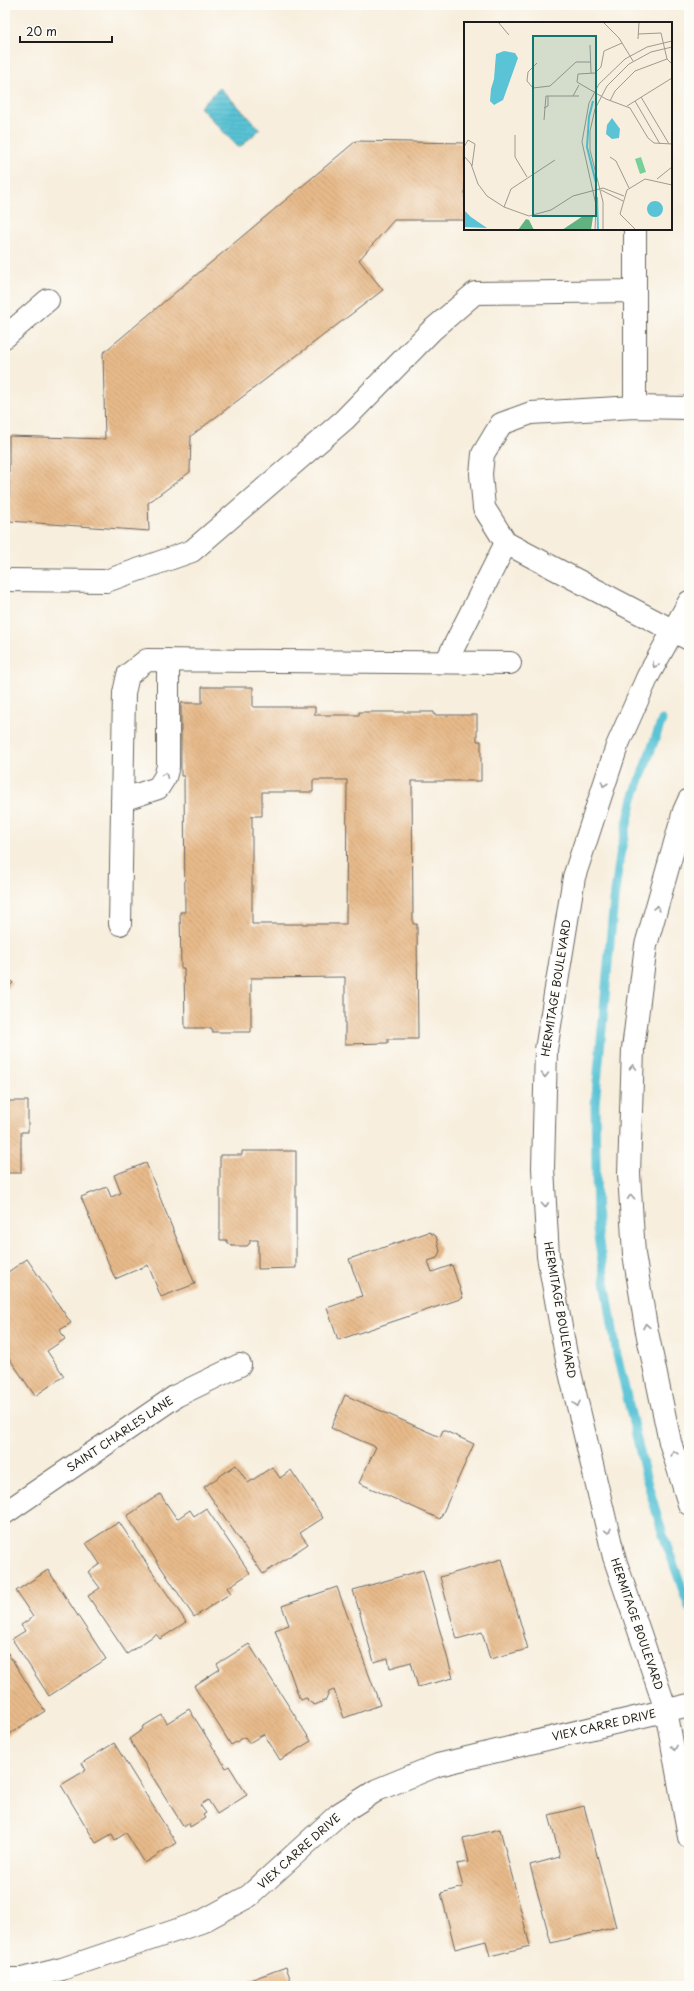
<svg xmlns="http://www.w3.org/2000/svg" width="694" height="1991" viewBox="0 0 694 1991" font-family="'Playpen Sans',sans-serif">
	<defs>
		<pattern id="water-rules" width="6" height="5" patternUnits="userSpaceOnUse"><rect width="6" height="5" fill="#5ac3d5"/><path d="M0 2.5h6" fill="none" stroke="#4ea7b6"/></pattern>
		<pattern id="building-back-hatch" width="6" height="6" patternUnits="userSpaceOnUse"><rect width="6" height="6" fill="#e7ba8a"/><path d="M-1 5l2 2M0 0l6 6M5-1l2 2" fill="none" stroke="#c69f76"/></pattern>
	</defs>
	<rect width="100%" height="100%" fill="#fdfcf7"/>
	<filter id="ink" filterUnits="userSpaceOnUse"><feTurbulence type="fractalNoise" baseFrequency=".025" numOctaves="2"/><feDisplacementMap in="SourceGraphic" scale="8" xChannelSelector="R" yChannelSelector="G"/><feConvolveMatrix kernelMatrix="1 2 1 2 8 2 1 2 1" color-interpolation-filters="sRGB"/></filter>
	<filter id="wash" filterUnits="userSpaceOnUse"><feTurbulence type="fractalNoise" baseFrequency=".012" numOctaves="4" result="noise"/><feDisplacementMap in="SourceGraphic" scale="16" xChannelSelector="R" yChannelSelector="G"/><feGaussianBlur stdDeviation="0.9" result="paint"/><feColorMatrix in="noise" values="0 0 0 0 0 0 0 0 0 0 0 0 0 0 0 0 0 1.4 0 .05"/><feComposite in="paint" operator="in"/></filter>
	<g filter="url(#wash)">
		<rect width="100%" height="100%" fill="#f7eedd"/>
		<!-- water -->
		<path fill="url(#water-rules)" stroke="#3b7078" d="M 220,88 L 260,129 L 239,148 L 200,107 Z"/>
		<g fill="none" stroke-linecap="round" stroke-linejoin="round">
			<!-- stream -->
			<path stroke="#5ac3d5" stroke-width="9" d="M 662,720 L 633,798 L 620,855 L 614,900 L 595,1104 L 597,1230 L 617,1355 L 646,1477 L 662,1532 L 689,1607"/>
		</g>
		<g id="blocks">
			<!-- building -->
			<path fill="url(#building-back-hatch)" fill-rule="evenodd" d="M 356,141 L 465,143 L 465,220 L 394,220 L 359,260 L 383,290 L 191,436 L 190,472 L 148,503 L 149,531 L 9,521 L 9,436 L 105,439 L 103,353 Z
				M 202,687 L 253,687 L 253,707 L 315,707 L 315,715 L 359,715 L 359,712 L 434,712 L 434,715 L 477,715 L 477,741 L 481,741 L 481,781 L 412,781 L 413,924 L 417,924 L 418,1039 L 388,1039 L 388,1043 L 345,1044 L 345,977 L 251,978 L 251,1032 L 212,1032 L 212,1028 L 185,1028 L 184,968 L 181,968 L 180,912 L 185,912 L 184,776 L 181,776 L 181,703 L 202,703 ZM 313,780 L 347,780 L 346,924 L 252,924 L 252,816 L 262,816 L 262,792 L 313,792 Z
				M 5,976 L 13,983 L 5,991 Z
				M 5,1101 L 28,1101 L 28,1132 L 21,1132 L 21,1173 L 5,1173 Z
				M 242,1151 L 296,1151 L 296,1268 L 258,1269 L 258,1240 L 250,1240 L 250,1243 L 247,1246 L 232,1246 L 227,1242 L 227,1240 L 220,1240 L 220,1155 L 242,1155 Z
				M 146,1163 L 195,1284 L 161,1297 L 148,1265 L 115,1279 L 81,1197 L 107,1187 L 111,1197 L 121,1193 L 114,1175 Z
				M 429,1232 L 436,1236 L 440,1251 L 437,1258 L 428,1261 L 432,1272 L 452,1265 L 463,1298 L 338,1340 L 327,1308 L 362,1296 L 349,1259 Z
				M 27,1259 L 71,1323 L 60,1330 L 65,1339 L 47,1351 L 64,1376 L 35,1396 L 5,1352 L 5,1274 Z
				M 345,1395 L 440,1437 L 443,1430 L 474,1444 L 440,1519 L 359,1483 L 376,1447 L 331,1428 Z
				M 236,1465 L 248,1483 L 272,1467 L 280,1478 L 291,1470 L 323,1518 L 300,1533 L 308,1544 L 263,1574 L 204,1487 Z
				M 160,1494 L 177,1519 L 190,1510 L 194,1516 L 206,1508 L 250,1573 L 227,1588 L 231,1593 L 194,1617 L 127,1516 Z
				M 119,1522 L 186,1622 L 160,1639 L 156,1634 L 127,1654 L 88,1596 L 100,1588 L 88,1572 L 100,1564 L 86,1543 Z
				M 502,1559 L 528,1649 L 490,1659 L 482,1632 L 457,1639 L 440,1577 Z
				M 48,1570 L 106,1659 L 49,1696 L 12,1639 L 25,1631 L 21,1625 L 33,1617 L 16,1591 Z
				M 423,1570 L 453,1678 L 418,1687 L 411,1662 L 390,1668 L 388,1658 L 374,1662 L 353,1590 Z
				M 337,1587 L 380,1705 L 344,1718 L 334,1690 L 329,1692 L 326,1700 L 315,1705 L 308,1701 L 307,1698 L 300,1700 L 275,1630 L 289,1625 L 282,1606 Z
				M 249,1644 L 311,1741 L 280,1760 L 264,1734 L 249,1743 L 245,1737 L 231,1745 L 194,1686 L 220,1669 L 217,1664 Z
				M 5,1649 L 45,1711 L 5,1737 Z
				M 189,1709 L 226,1768 L 229,1766 L 247,1795 L 217,1814 L 208,1800 L 200,1805 L 206,1813 L 203,1815 L 205,1818 L 190,1827 L 189,1823 L 184,1827 L 129,1739 L 143,1729 L 142,1727 L 162,1715 L 167,1723 Z
				M 114,1743 L 176,1843 L 145,1863 L 126,1833 L 115,1840 L 112,1834 L 96,1843 L 61,1785 L 86,1770 L 82,1763 Z
				M 584,1806 L 616,1927 L 551,1943 L 530,1865 L 560,1857 L 549,1815 Z
				M 500,1829 L 530,1946 L 490,1956 L 486,1941 L 455,1949 L 441,1893 L 463,1887 L 457,1864 L 469,1862 L 463,1838 Z
				M 286,1967 L 293,1986 L 253,1986 L 250,1980 Z"/>
		</g>
	</g>
	<g filter="url(#ink)">
		<use href="#blocks" fill-opacity="0" stroke="#696660" stroke-width="1"/>
		<g fill="none" stroke-linecap="round" stroke-linejoin="round">
			<!-- minor casing -->
			<g stroke="#696660" stroke-width="24">
				<path id="minor" d="M 635,229 L 635,407
					M 5,337 L 48,300
					M 689,406 L 687,408 L 635,407 L 531,413 L 501,424 L 483,454 L 481,474 L 484,508 L 506,543 L 689,639
					M 5,580 L 106,581 L 192,551 L 344,420 L 431,331 L 475,293 L 635,291
					M 689,602 L 648,676 L 617,746 L 574,877 L 546,1050 L 543,1168 L 548,1256 L 567,1360 L 614,1557 L 666,1710 L 689,1837
					M 446,662 L 506,543
					M 122,800 L 158,788 L 165,777 L 168,766 L 168,660
					M 689,800 L 684,811 L 646,945 L 633,1049 L 629,1174 L 634,1254 L 646,1327 L 670,1442 L 689,1504
					M 120,924 L 124,693 L 128,675 L 147,660 L 510,663
					M 5,1513 L 176,1396 L 240,1365
					M 5,1979 L 22,1979 L 62,1969 L 201,1922 L 249,1896 L 339,1814 L 377,1790 L 438,1765 L 689,1705"/>
			</g>
			<!-- minor -->
			<use href="#minor" stroke="#fff" stroke-width="22"/>
		</g>
		<!-- one-way arrows -->
		<defs><path id="oneway-chevron" d="M-2-3.5L2.5 0L-2 3.5" fill="none" stroke-width="1.6" stroke-linecap="round" stroke-linejoin="round"/></defs>
		<g stroke="#999">
			<use href="#oneway-chevron" transform="translate(655 665) rotate(119)"/>
			<use href="#oneway-chevron" transform="translate(165 775) rotate(-68)"/>
			<use href="#oneway-chevron" transform="translate(604 784) rotate(109)"/>
			<use href="#oneway-chevron" transform="translate(657 908) rotate(-74)"/>
			<use href="#oneway-chevron" transform="translate(633 1067) rotate(-88)"/>
			<use href="#oneway-chevron" transform="translate(545 1075) rotate(91)"/>
			<use href="#oneway-chevron" transform="translate(631 1197) rotate(-93)"/>
			<use href="#oneway-chevron" transform="translate(545 1205) rotate(86)"/>
			<use href="#oneway-chevron" transform="translate(646 1326) rotate(-101)"/>
			<use href="#oneway-chevron" transform="translate(577 1404) rotate(77)"/>
			<use href="#oneway-chevron" transform="translate(674 1453) rotate(-107)"/>
			<use href="#oneway-chevron" transform="translate(608 1531) rotate(77)"/>
			<use href="#oneway-chevron" transform="translate(674 1748) rotate(79)"/>
		</g>
	</g>
	<g text-anchor="middle" stroke-width="3" stroke-linejoin="round" paint-order="stroke">
		<!-- street labels -->
		<g font-size="11" fill="#1c1c1c" stroke="#fdfcf7">
			<text transform="translate(556 988) rotate(-81)" y="4">HERMITAGE BOULEVARD</text>
			<text transform="translate(560 1310) rotate(80)" y="4">HERMITAGE BOULEVARD</text>
			<text transform="translate(120 1434) rotate(-34)" y="4">SAINT CHARLES LANE</text>
			<text transform="translate(637 1624) rotate(71)" y="4">HERMITAGE BOULEVARD</text>
			<text transform="translate(604 1725) rotate(-13)" y="4">VIEX CARRE DRIVE</text>
			<text transform="translate(299 1851) rotate(-42)" y="4">VIEX CARRE DRIVE</text>
		</g>
	</g>
	<!-- overview -->
	<g transform="translate(464 22)">
		<rect width="208" height="208" fill="#f7eedd"/>
		<path d="M 119,194 L 129,195 L 127,208 L 98,208 ZM 62,197 L 65,198 L 70,208 L 54,208 Z" fill="#60b280"/>
		<path d="M 177,135 L 182,150 L 176,152 L 171,137 Z" fill="#76d098"/>
		<path d="M 40,29 L 51,31 L 54,36 L 39,78 L 30,83 L 26,79 L 27,67 L 30,57 L 32,32 ZM 148,96 L 156,107 L 155,116 L 148,117 L 142,112 L 143,103 ZM183 187a8 8 0 1 1 16 0a8 8 0 1 1-16 0ZM 0,188 L 7,195 L 23,206 L 0,205 Z" fill="#5ac3d5"/>
		<path fill="none" stroke="#5ac3d5" stroke-width="2" d="M 129,79 L 125,95 L 123,125 L 132,161M 133,175 L 134,208"/>
		<path fill="none" stroke="#9f9a90" stroke-width="1" d="M 34,0 L 45,13M 139,0 L 155,16 L 169,39M 174,12 L 197,11 L 203,37 L 208,42M 174,17 L 175,0M 158,21 L 140,29 L 137,45 L 131,51 L 114,52 L 113,60 L 142,77 L 166,86 L 184,116 L 190,121 L 208,122M 126,23 L 127,51M 73,41 L 64,50 L 63,59 L 69,66 L 86,64 L 112,40 L 127,40M 109,74 L 115,63M 177,75 L 205,122M 146,79 L 151,69 L 171,49 L 203,37M 171,79 L 196,122M 163,84 L 208,56M 80,86 L 84,84 L 84,74M 80,98 L 82,74 L 115,74M 51,113 L 51,135 L 63,155M 0,125 L 4,118 L 11,122 L 8,144M 0,134 L 7,142 L 14,162 L 23,174 L 40,185 L 65,194 L 87,188 L 109,174 L 139,166 L 160,174M 146,135 L 152,139 L 165,166M 193,157 L 208,145M 137,168 L 159,179M 40,185 L 47,167 L 91,138M 131,208 L 132,183 L 118,120 L 125,81 L 135,62 L 161,37 L 183,25 L 208,19M 139,208 L 139,180 L 126,128 L 126,109 L 131,87 L 143,64 L 165,42 L 187,30 L 208,25M 172,208 L 156,192 L 163,168 L 181,157 L 208,163"/>
		<path fill="#0f766e" fill-opacity="0.15" stroke="#0f766e" stroke-width="2" d="M 69,14 L 132,14 L 132,194 L 69,194 Z"/>
		<rect width="208" height="208" fill="none" stroke="#1c1c1c" stroke-width="2"/>
	</g>
	<!-- margin -->
	<rect width="694" height="1991" fill="none" stroke="#fdfcf7" stroke-width="20"/>
	<!-- scale -->
	<path d="M20 36v6h92v-6" fill="none" stroke="#1c1c1c" stroke-width="2"/>
	<text x="26" y="36" font-size="12" fill="#1c1c1c" stroke="#fdfcf7" stroke-width="3" paint-order="stroke">20 m</text>
</svg>
